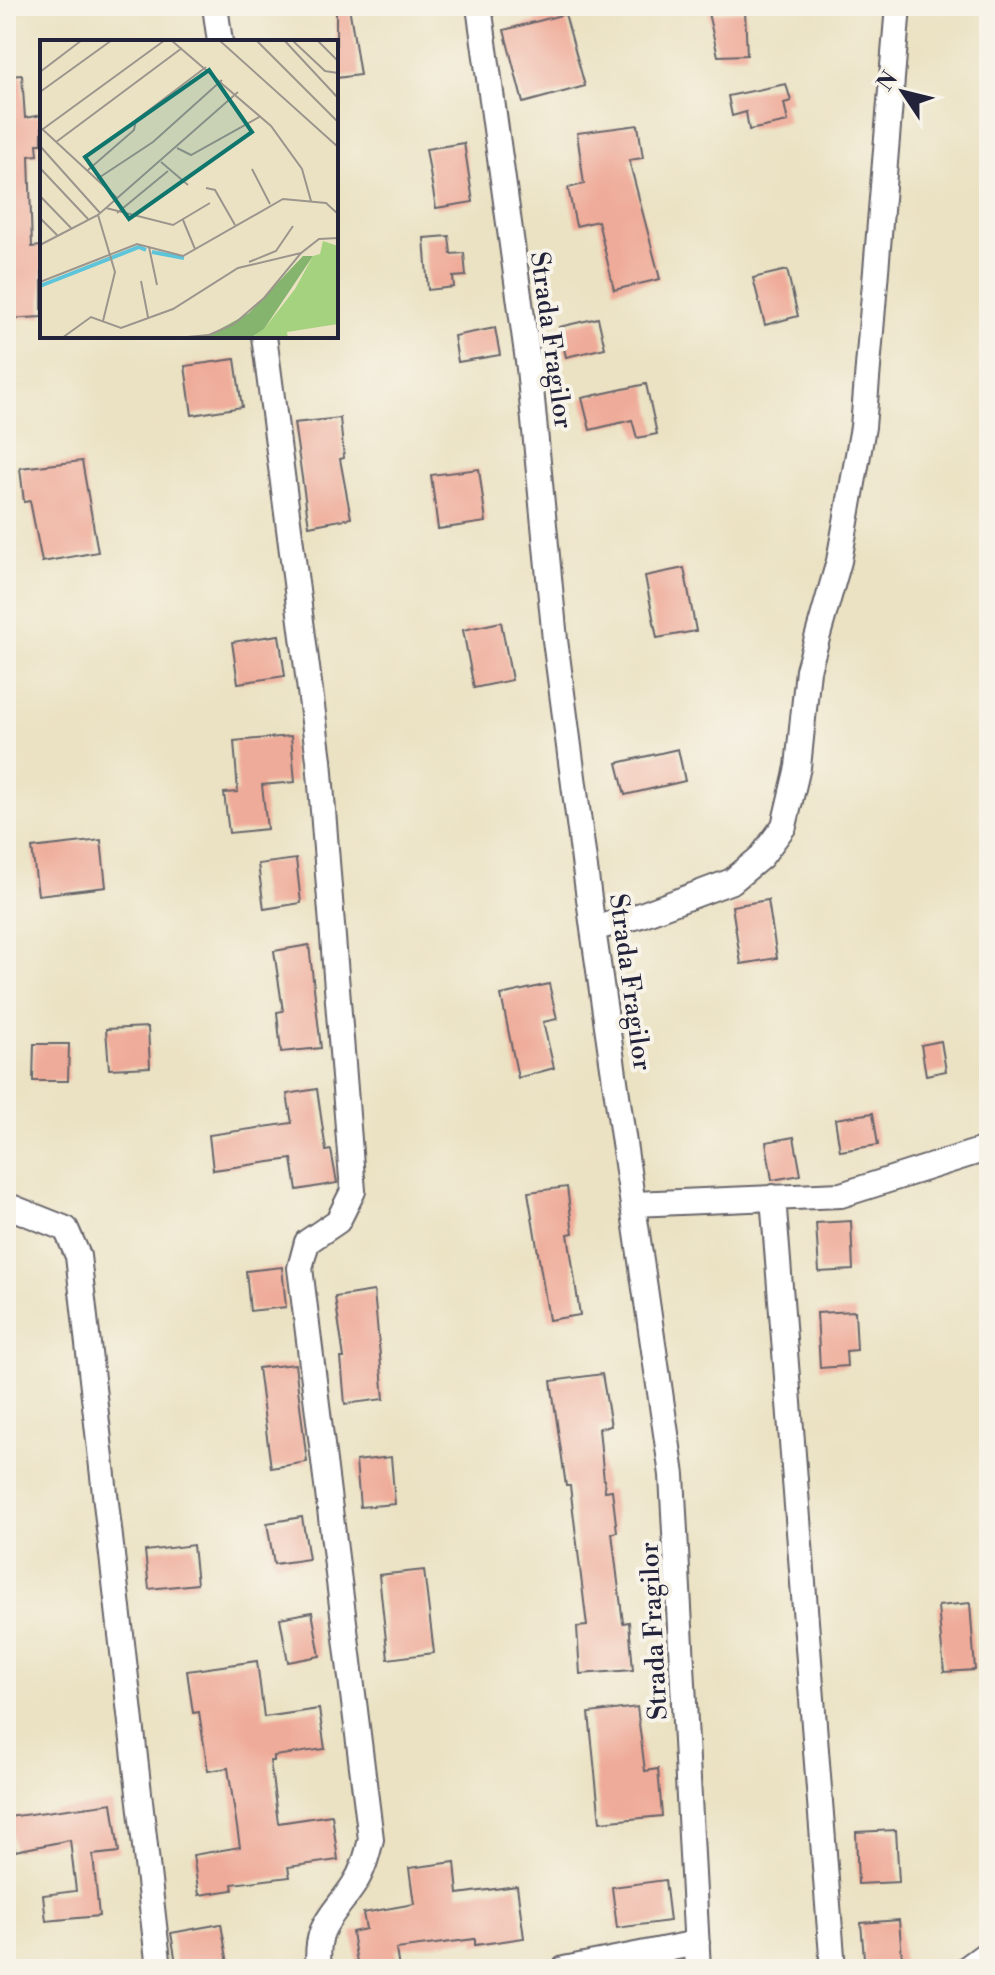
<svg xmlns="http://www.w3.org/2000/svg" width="995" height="1975" viewBox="0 0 995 1975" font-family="'Libre Bodoni',serif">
	<rect width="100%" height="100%" fill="#f7f3e8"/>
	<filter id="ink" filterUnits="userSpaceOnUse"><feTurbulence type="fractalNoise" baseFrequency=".0125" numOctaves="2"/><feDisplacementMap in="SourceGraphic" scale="16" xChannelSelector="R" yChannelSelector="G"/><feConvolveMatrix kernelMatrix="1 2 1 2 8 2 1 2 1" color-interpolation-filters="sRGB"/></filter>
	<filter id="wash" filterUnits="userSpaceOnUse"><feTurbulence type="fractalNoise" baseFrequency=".006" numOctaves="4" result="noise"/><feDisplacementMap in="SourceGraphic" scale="32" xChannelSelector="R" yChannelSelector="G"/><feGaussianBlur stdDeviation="1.8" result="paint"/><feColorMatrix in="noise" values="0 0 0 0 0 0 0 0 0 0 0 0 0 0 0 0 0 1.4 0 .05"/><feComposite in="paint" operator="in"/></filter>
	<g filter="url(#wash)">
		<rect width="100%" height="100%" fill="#ebe2c3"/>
		<g id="blocks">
			<!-- building -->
			<path fill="#efab99" d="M 336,6 L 349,6 L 360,75 L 336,78 Z
				M 745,11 L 747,55 L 718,56 L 708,13 Z
				M 565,14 L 585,86 L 523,103 L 504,30 Z
				M 22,75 L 25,118 L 42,115 L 42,144 L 37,144 L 38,155 L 29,156 L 32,247 L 42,246 L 42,317 L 6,319 L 6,76 Z
				M 786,84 L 791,101 L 784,103 L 788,122 L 749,130 L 746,112 L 732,116 L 728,96 Z
				M 638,125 L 643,158 L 629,160 L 660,279 L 614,290 L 598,221 L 576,226 L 568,188 L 584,184 L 577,133 Z
				M 464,143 L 473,202 L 436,208 L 426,149 Z
				M 449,236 L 451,254 L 464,253 L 466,276 L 453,277 L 454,287 L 428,290 L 424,238 Z
				M 787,270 L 798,316 L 765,325 L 753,278 Z
				M 598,318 L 605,348 L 566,357 L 559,327 Z
				M 495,328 L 500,355 L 458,362 L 454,336 Z
				M 235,359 L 242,407 L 192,415 L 185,366 Z
				M 646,384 L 657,434 L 637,438 L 632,420 L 590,430 L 582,398 Z
				M 340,418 L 344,458 L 340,459 L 351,518 L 309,526 L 294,423 Z
				M 82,461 L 98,552 L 42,562 L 30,501 L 24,502 L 20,468 Z
				M 479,469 L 486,522 L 438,529 L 431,475 Z
				M 684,568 L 696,631 L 657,638 L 645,576 Z
				M 501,622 L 512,680 L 474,688 L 463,630 Z
				M 279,635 L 285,676 L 238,683 L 232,642 Z
				M 291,736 L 295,782 L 262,785 L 267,829 L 229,833 L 224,793 L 238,792 L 234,741 Z
				M 678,749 L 685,781 L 625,795 L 617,763 Z
				M 101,840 L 106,887 L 38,895 L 32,848 Z
				M 296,859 L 301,903 L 264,909 L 258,864 Z
				M 768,900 L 777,958 L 741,964 L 732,906 Z
				M 309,945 L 321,1048 L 281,1052 L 277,1012 L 283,1011 L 274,951 Z
				M 549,984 L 557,1019 L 543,1022 L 554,1068 L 518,1078 L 501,995 Z
				M 148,1027 L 150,1067 L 109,1069 L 106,1029 Z
				M 941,1041 L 946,1071 L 926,1075 L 921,1045 Z
				M 34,1044 L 69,1044 L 68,1081 L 33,1081 Z
				M 317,1089 L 326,1151 L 331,1150 L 337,1183 L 297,1190 L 292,1159 L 213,1170 L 209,1135 L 292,1123 L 287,1094 Z
				M 873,1113 L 878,1145 L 840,1151 L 835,1119 Z
				M 794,1137 L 801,1175 L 772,1180 L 766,1142 Z
				M 567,1187 L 573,1233 L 568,1234 L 580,1315 L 549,1320 L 528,1192 Z
				M 851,1221 L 853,1270 L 819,1272 L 816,1223 Z
				M 282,1267 L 286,1307 L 250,1311 L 246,1271 Z
				M 374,1291 L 384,1399 L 345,1404 L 341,1358 L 344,1358 L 335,1297 Z
				M 855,1311 L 857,1350 L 846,1351 L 847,1366 L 820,1368 L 817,1313 Z
				M 295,1364 L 307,1462 L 271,1468 L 258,1368 Z
				M 602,1374 L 611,1426 L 599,1428 L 605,1491 L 612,1490 L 617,1532 L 612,1533 L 623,1623 L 629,1622 L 633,1670 L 580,1674 L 577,1627 L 587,1626 L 570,1486 L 566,1486 L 551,1381 Z
				M 391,1457 L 395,1504 L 360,1507 L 356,1461 Z
				M 302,1517 L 309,1559 L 274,1564 L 267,1523 Z
				M 193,1545 L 197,1584 L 149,1589 L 145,1551 Z
				M 424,1570 L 434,1653 L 388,1659 L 379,1575 Z
				M 970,1603 L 975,1670 L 944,1672 L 938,1606 Z
				M 312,1612 L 320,1656 L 288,1662 L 280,1618 Z
				M 257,1661 L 264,1717 L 319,1709 L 325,1749 L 274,1756 L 274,1761 L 270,1761 L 278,1823 L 332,1815 L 338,1860 L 288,1867 L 290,1877 L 232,1884 L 233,1890 L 199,1895 L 193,1855 L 240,1847 L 228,1768 L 208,1771 L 199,1712 L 193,1713 L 187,1671 Z
				M 637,1707 L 645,1771 L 658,1769 L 662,1816 L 600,1822 L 589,1713 Z
				M 112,1803 L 119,1852 L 93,1855 L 99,1916 L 46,1921 L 43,1895 L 76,1891 L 70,1840 L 15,1851 L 8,1817 Z
				M 896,1830 L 899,1882 L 858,1884 L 856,1832 Z
				M 455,1862 L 458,1894 L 517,1886 L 524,1938 L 475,1945 L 475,1939 L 396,1949 L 399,1969 L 358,1969 L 352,1932 L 366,1929 L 363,1913 L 414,1904 L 409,1868 Z
				M 665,1880 L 670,1921 L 617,1928 L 612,1887 Z
				M 899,1920 L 903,1969 L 865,1969 L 861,1923 Z
				M 221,1924 L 229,1969 L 177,1969 L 171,1933 Z"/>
		</g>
	</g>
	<g filter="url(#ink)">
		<use href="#blocks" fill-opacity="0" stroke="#68656b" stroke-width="2"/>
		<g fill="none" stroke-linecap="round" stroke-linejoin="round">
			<!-- minor casing -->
			<g stroke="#68656b" stroke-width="28">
				<path id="minor" d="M 215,6 L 220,42
					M 479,6 L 529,368 L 555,640 L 593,929 L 672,1475 L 698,1969
					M 264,336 L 319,760 L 353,1191 L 338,1221 L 307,1242 L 300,1268 L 371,1839 C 367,1856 363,1871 353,1886 C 332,1917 314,1926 319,1969
					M 593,929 L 641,915 L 732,881 L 761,857 L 784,826 L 798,767 L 808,670 L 839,561 L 863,427 L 898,6
					M 773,1197 L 833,1969
					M 634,1204 L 841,1195 L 989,1148
					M 6,1205 L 66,1229 L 78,1256 L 159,1969
					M 564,1969 L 697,1943
					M 966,1969 L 989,1952"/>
			</g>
			<!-- minor -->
			<use href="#minor" stroke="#fff" stroke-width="24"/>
		</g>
	</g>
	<g text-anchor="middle" stroke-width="8" stroke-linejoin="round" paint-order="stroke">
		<!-- street labels -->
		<g font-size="26" fill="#22223b" stroke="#f7f3e8">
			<text transform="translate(552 340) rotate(82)" y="9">Strada Fragilor</text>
			<text transform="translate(631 982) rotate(82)" y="9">Strada Fragilor</text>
			<text transform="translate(653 1631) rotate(-93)" y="9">Strada Fragilor</text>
		</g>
	</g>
	<!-- overview -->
	<g transform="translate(40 40)">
		<rect width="298" height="298" fill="#ebe2c3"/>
		<path d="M 283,201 L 298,206 L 298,284 L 247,292 L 248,298 L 210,298 L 224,289 L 255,249 L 273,216 L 280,214 Z" fill="#a5d27f"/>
		<path d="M 263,216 L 273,216 L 224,289 L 210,298 L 141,298 L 171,294 L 209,273 Z" fill="#84b46e"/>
		<path fill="none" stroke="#5dc4da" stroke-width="4" d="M 112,212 L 144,218M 0,246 L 99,207 L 106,210"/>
		<path fill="none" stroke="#9b958d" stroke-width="2" d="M 131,0 L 231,86 L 262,129 L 271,161M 179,0 L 298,107M 216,0 L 298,82M 244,0 L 298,58M 252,0 L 285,31 L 298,33M 277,0 L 298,21M 0,32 L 42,0M 0,52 L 72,0M 0,87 L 78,159M 3,89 L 125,0M 16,102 L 142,8M 0,106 L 60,173M 137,108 L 151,115 L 221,76M 121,122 L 148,145M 0,128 L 48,179M 212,129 L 230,164M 48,130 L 94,90 L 96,80 L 166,27M 57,139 L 113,102 L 182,40M 166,148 L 175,150 L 195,185M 0,156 L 31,188M 66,168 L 133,185 L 170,163M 77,173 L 128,131M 58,175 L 75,232 L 63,281M 0,178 L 17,195M 143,180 L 155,209M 0,205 L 58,175 L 198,52M 109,207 L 117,245M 209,222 L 236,211 L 253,186M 101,241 L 108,277M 0,242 L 97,204 L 143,216 L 243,159 L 286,163 L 298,174M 22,298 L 51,277 L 81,288 L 133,269 L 198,228 L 261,213 L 279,199 L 298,198M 136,298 L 169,295 L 194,284 L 224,258 L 261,213"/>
		<path fill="#0f766e" fill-opacity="0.15" stroke="#0f766e" stroke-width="4" d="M 169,30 L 212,92 L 89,179 L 45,117 Z"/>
		<rect width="298" height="298" fill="none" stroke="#22223b" stroke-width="4"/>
	</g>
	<!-- margin -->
	<rect width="995" height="1975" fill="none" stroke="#f7f3e8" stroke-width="32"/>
	<!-- north arrow -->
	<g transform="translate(903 92) rotate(305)" stroke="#f7f3e8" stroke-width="6" paint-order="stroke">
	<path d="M0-6L14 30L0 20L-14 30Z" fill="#22223b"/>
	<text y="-12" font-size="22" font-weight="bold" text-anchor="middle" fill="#22223b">N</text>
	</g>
</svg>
